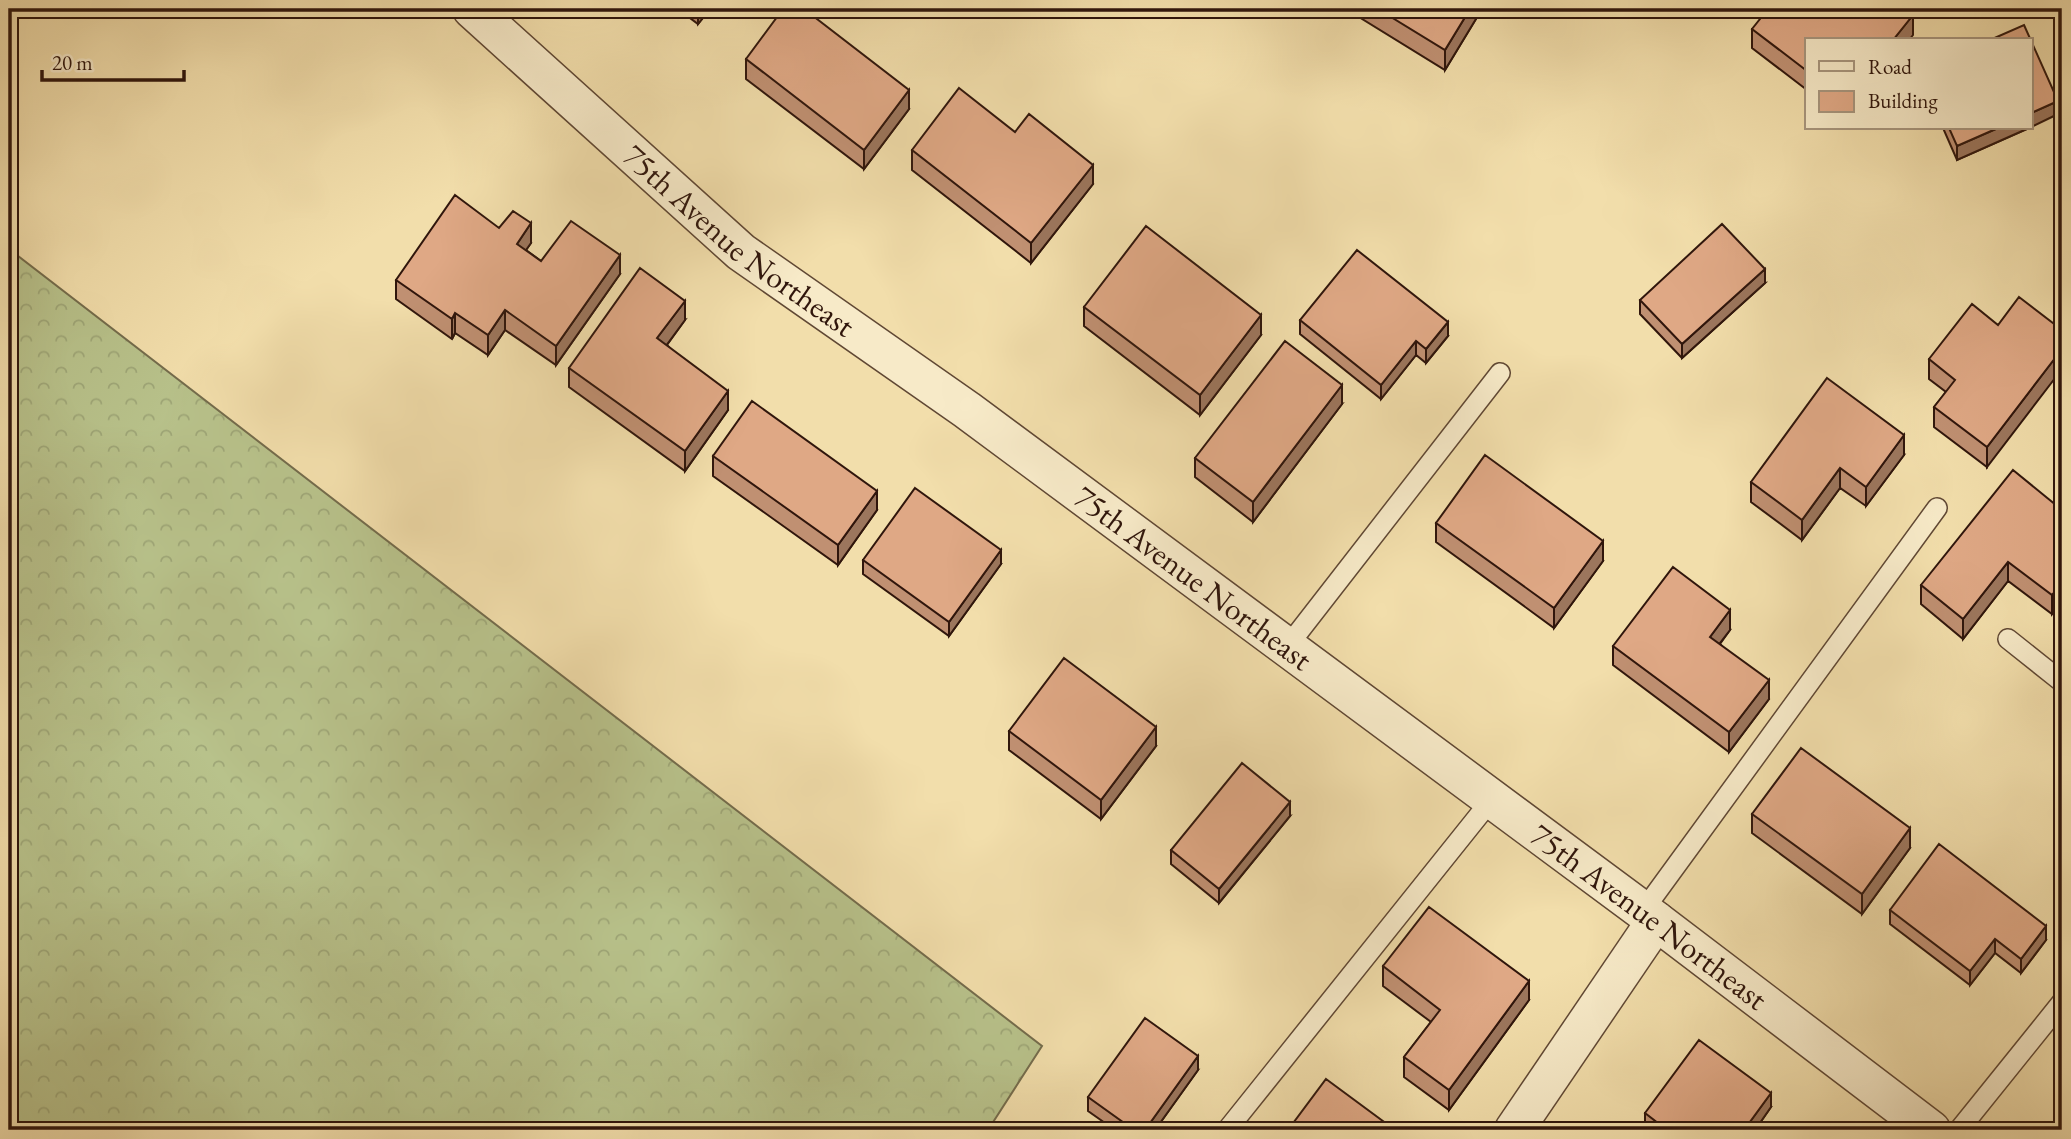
<svg xmlns="http://www.w3.org/2000/svg" width="2071" height="1139" viewBox="0 0 2071 1139" font-family="'EB Garamond',serif">
	<defs>
		<pattern id="forest-crowns" width="20" height="18" patternUnits="userSpaceOnUse" patternTransform="scale(1.75)"><rect width="20" height="18" fill="#b8c28b"/><path d="M2 6a3 3 0 1 1 6 0M12 15a3 3 0 1 1 6 0" fill="none" stroke="#9ea677"/></pattern>
	</defs>
	<rect width="100%" height="100%" fill="#f2deab"/>
	<filter id="stains"><feTurbulence type="fractalNoise" baseFrequency=".00286" numOctaves="4"/><feColorMatrix values="0 0 0 0 .2 0 0 0 0 .09 0 0 0 0 .02 0 0 0 .5 -.17"/></filter>
	<radialGradient id="worn" r=".72"><stop offset=".6" stop-color="#630" stop-opacity="0"/><stop offset="1" stop-color="#630" stop-opacity=".3"/></radialGradient>
	<!-- forest -->
	<path fill="url(#forest-crowns)" stroke="#746c4c" stroke-width="2" d="M 9,249 L 1042,1046 L 988,1130 L 9,1130 Z"/>
	<g fill="none" stroke-linecap="round" stroke-linejoin="round">
		<!-- lane casing -->
		<g stroke="#604834" stroke-width="22">
			<path id="lane" d="M 2008,639 L 2062,682
				M 1287,647 L 1500,373
				M 1643,911 L 1937,508
				M 1227,1130 L 1492,799
				M 1959,1130 L 2062,1002"/>
		</g>
		<!-- street casing -->
		<g stroke="#604834" stroke-width="41">
			<g id="street">
				<path id="s1" d="M 472,9 L 741,252 L 967,410 L 1643,911 L 1931,1130"/>
				<path d="M 1514,1130 L 1656,921"/>
			</g>
		</g>
		<!-- lane -->
		<use href="#lane" stroke="#f7eac8" stroke-width="19"/>
		<!-- street -->
		<use href="#street" stroke="#f7eac8" stroke-width="38"/>
	</g>
	<!-- wall -->
	<path fill="#c09072" stroke="#30160c" stroke-width="2" d="M 678,9 L 710,9 L 698,24 Z
		M 1346,9 L 1482,9 L 1445,70 Z
		M 1752,29 L 1913,35 L 1807,40 L 1807,90 L 1752,48 Z
		M 746,59 L 909,109 L 864,169 L 746,79 Z
		M 1943,128 L 2029,128 L 1957,160 Z
		M 1015,132 L 1093,184 L 1031,263 L 912,170 L 912,150 Z
		M 499,228 L 531,243 L 526,250 L 541,261 L 620,274 L 556,365 L 505,330 L 488,355 L 455,333 L 452,339 L 396,299 L 396,280 Z
		M 1765,283 L 1682,358 L 1640,314 L 1640,300 Z
		M 1084,307 L 1261,335 L 1200,415 L 1084,326 Z
		M 685,320 L 667,345 L 728,410 L 685,471 L 569,387 L 569,368 Z
		M 1300,320 L 1448,336 L 1426,363 L 1416,355 L 1381,399 L 1300,334 Z
		M 1998,325 L 1987,467 L 1934,427 L 1934,407 L 1946,392 L 1929,379 L 1929,359 Z
		M 1342,404 L 1253,522 L 1195,477 L 1195,458 Z
		M 1904,455 L 1866,506 L 1840,488 L 1802,540 L 1751,502 L 1751,482 Z
		M 713,456 L 877,510 L 838,565 L 713,476 Z
		M 2062,510 L 2062,601 L 2052,614 L 2008,581 L 1963,639 L 1921,604 L 1921,585 Z
		M 1436,523 L 1603,561 L 1554,628 L 1436,542 Z
		M 863,560 L 1001,564 L 949,636 L 863,574 Z
		M 1730,630 L 1720,644 L 1769,699 L 1729,752 L 1613,665 L 1613,646 Z
		M 1009,731 L 1156,746 L 1101,819 L 1009,750 Z
		M 1752,814 L 1910,848 L 1862,914 L 1752,833 Z
		M 1290,816 L 1219,903 L 1171,864 L 1171,850 Z
		M 1890,910 L 2046,940 L 2021,973 L 1995,953 L 1970,985 L 1890,924 Z
		M 1383,966 L 1529,1000 L 1449,1110 L 1404,1077 L 1404,1057 L 1431,1022 L 1383,986 Z
		M 1198,1070 L 1155,1130 L 1115,1130 L 1088,1111 L 1088,1097 Z
		M 1771,1107 L 1755,1130 L 1650,1130 L 1645,1127 L 1645,1113 Z"/>
	<!-- shaded-wall -->
	<path fill="#9c765d" stroke="#30160c" stroke-width="2" d="M 700,9 L 710,9 L 698,24 L 698,10 Z
		M 1470,9 L 1482,9 L 1445,70 L 1445,50 Z
		M 1913,15 L 1913,35 L 1909,40 L 1893,40 Z
		M 909,90 L 909,109 L 864,169 L 864,150 Z
		M 2058,101 L 2058,114 L 2031,127 L 2031,113 Z
		M 1998,128 L 2029,128 L 1957,160 L 1957,146 Z
		M 1093,165 L 1093,184 L 1031,263 L 1031,243 Z
		M 531,223 L 531,243 L 517,263 L 517,244 Z
		M 620,255 L 620,274 L 556,365 L 556,346 Z
		M 1765,269 L 1765,283 L 1682,358 L 1682,344 Z
		M 685,301 L 685,320 L 657,358 L 657,338 Z
		M 505,310 L 505,330 L 488,355 L 488,335 Z
		M 455,313 L 455,333 L 452,339 L 452,319 Z
		M 1261,315 L 1261,335 L 1200,415 L 1200,395 Z
		M 1448,322 L 1448,336 L 1426,363 L 1426,349 Z
		M 1416,341 L 1416,355 L 1381,399 L 1381,385 Z
		M 2062,349 L 2062,369 L 1987,467 L 1987,447 Z
		M 1342,385 L 1342,404 L 1253,522 L 1253,502 Z
		M 728,391 L 728,410 L 685,471 L 685,451 Z
		M 1904,435 L 1904,455 L 1866,506 L 1866,487 Z
		M 1840,468 L 1840,488 L 1802,540 L 1802,520 Z
		M 877,491 L 877,510 L 838,565 L 838,545 Z
		M 1603,541 L 1603,561 L 1554,628 L 1554,608 Z
		M 1001,550 L 1001,564 L 949,636 L 949,622 Z
		M 2008,562 L 2008,581 L 1963,639 L 1963,619 Z
		M 2062,582 L 2062,601 L 2052,614 L 2052,595 Z
		M 1730,610 L 1730,630 L 1710,656 L 1710,637 Z
		M 1769,680 L 1769,699 L 1729,752 L 1729,732 Z
		M 1156,727 L 1156,746 L 1101,819 L 1101,800 Z
		M 1290,802 L 1290,816 L 1219,903 L 1219,889 Z
		M 1910,828 L 1910,848 L 1862,914 L 1862,894 Z
		M 2046,926 L 2046,940 L 2021,973 L 2021,959 Z
		M 1995,939 L 1995,953 L 1970,985 L 1970,971 Z
		M 1529,981 L 1529,1000 L 1449,1110 L 1449,1090 Z
		M 1198,1056 L 1198,1070 L 1155,1130 L 1145,1130 Z
		M 1771,1093 L 1771,1107 L 1755,1130 L 1744,1130 Z"/>
	<!-- building -->
	<path fill="#dfa885" stroke="#30160c" stroke-width="2" d="M 783,9 L 804,9 L 909,90 L 864,150 L 746,59 Z
		M 1378,9 L 1470,9 L 1445,50 Z
		M 1768,9 L 1905,9 L 1913,15 L 1893,40 L 1807,40 L 1807,71 L 1752,29 Z
		M 2024,25 L 2058,101 L 2031,113 L 2031,40 L 1990,40 Z
		M 959,88 L 1015,132 L 1029,114 L 1093,165 L 1031,243 L 912,150 Z
		M 1949,128 L 1998,128 L 1957,146 Z
		M 455,195 L 499,228 L 513,211 L 531,223 L 517,244 L 541,261 L 571,221 L 620,255 L 556,346 L 505,310 L 488,335 L 455,313 L 452,319 L 396,280 Z
		M 1722,224 L 1765,269 L 1682,344 L 1640,300 Z
		M 1146,226 L 1261,315 L 1200,395 L 1084,307 Z
		M 1357,250 L 1448,322 L 1426,349 L 1416,341 L 1381,385 L 1300,320 Z
		M 640,268 L 685,301 L 657,338 L 728,391 L 685,451 L 569,368 Z
		M 2019,297 L 2062,330 L 2062,349 L 1987,447 L 1934,407 L 1955,380 L 1929,359 L 1972,304 L 1998,325 Z
		M 1285,341 L 1342,385 L 1253,502 L 1195,458 Z
		M 1827,378 L 1904,435 L 1866,487 L 1840,468 L 1802,520 L 1751,482 Z
		M 752,401 L 877,491 L 838,545 L 713,456 Z
		M 1485,455 L 1603,541 L 1554,608 L 1436,523 Z
		M 2013,470 L 2062,510 L 2062,582 L 2052,595 L 2008,562 L 1963,619 L 1921,585 Z
		M 915,488 L 1001,550 L 949,622 L 863,560 Z
		M 1673,567 L 1730,610 L 1710,637 L 1769,680 L 1729,732 L 1613,646 Z
		M 1064,658 L 1156,727 L 1101,800 L 1009,731 Z
		M 1801,748 L 1910,828 L 1862,894 L 1752,814 Z
		M 1242,763 L 1290,802 L 1219,889 L 1171,850 Z
		M 1939,844 L 2046,926 L 2021,959 L 1995,939 L 1970,971 L 1890,910 Z
		M 1429,907 L 1529,981 L 1449,1090 L 1404,1057 L 1440,1010 L 1383,966 Z
		M 1145,1018 L 1198,1056 L 1145,1130 L 1134,1130 L 1088,1097 Z
		M 1699,1040 L 1771,1093 L 1744,1130 L 1667,1130 L 1645,1113 Z
		M 1326,1079 L 1395,1130 L 1288,1130 Z
		M 1628,1123 L 1638,1130 L 1623,1130 Z"/>
	<g text-anchor="middle" stroke-width="5" stroke-linejoin="round" paint-order="stroke">
		<!-- street labels -->
		<g font-size="32" fill="#30160c" stroke="#f7eac8">
			<text dy="11" stroke="none"><textPath href="#s1" startOffset="354">75th Avenue Northeast</textPath></text>
			<text dy="11" stroke="none"><textPath href="#s1" startOffset="920">75th Avenue Northeast</textPath></text>
			<text dy="11" stroke="none"><textPath href="#s1" startOffset="1488">75th Avenue Northeast</textPath></text>
		</g>
	</g>
	<!-- margin -->
	<rect width="2071" height="1139" fill="none" stroke="#f2deab" stroke-width="35"/>
	<rect x="10" y="10" width="2050" height="1118" fill="none" stroke="#30160c" stroke-width="3.5"/>
	<rect x="18" y="18" width="2036" height="1104" fill="none" stroke="#30160c" stroke-width="2"/>
	<!-- legend -->
	<rect x="1805" y="38" width="228" height="91" fill="#f7eac8" stroke="#a7957d" stroke-width="2"/>
	<rect x="1819" y="61" width="35" height="10" fill="#f7eac8" stroke="#a7957d" stroke-width="2"/>
	<text x="1868" y="74" font-size="21" fill="#30160c">Road</text>
	<rect x="1819" y="91" width="35" height="21" fill="#dfa885" stroke="#a7957d" stroke-width="2"/>
	<text x="1868" y="108" font-size="21" fill="#30160c">Building</text>
	<!-- scale -->
	<path d="M42 70v10h142v-10" fill="none" stroke="#30160c" stroke-width="3.5"/>
	<text x="52" y="70" font-size="21" fill="#30160c" stroke="#f7eac8" stroke-width="5" paint-order="stroke">20 m</text>
	<rect width="100%" height="100%" filter="url(#stains)"/>
	<rect width="100%" height="100%" fill="url(#worn)"/>
</svg>
